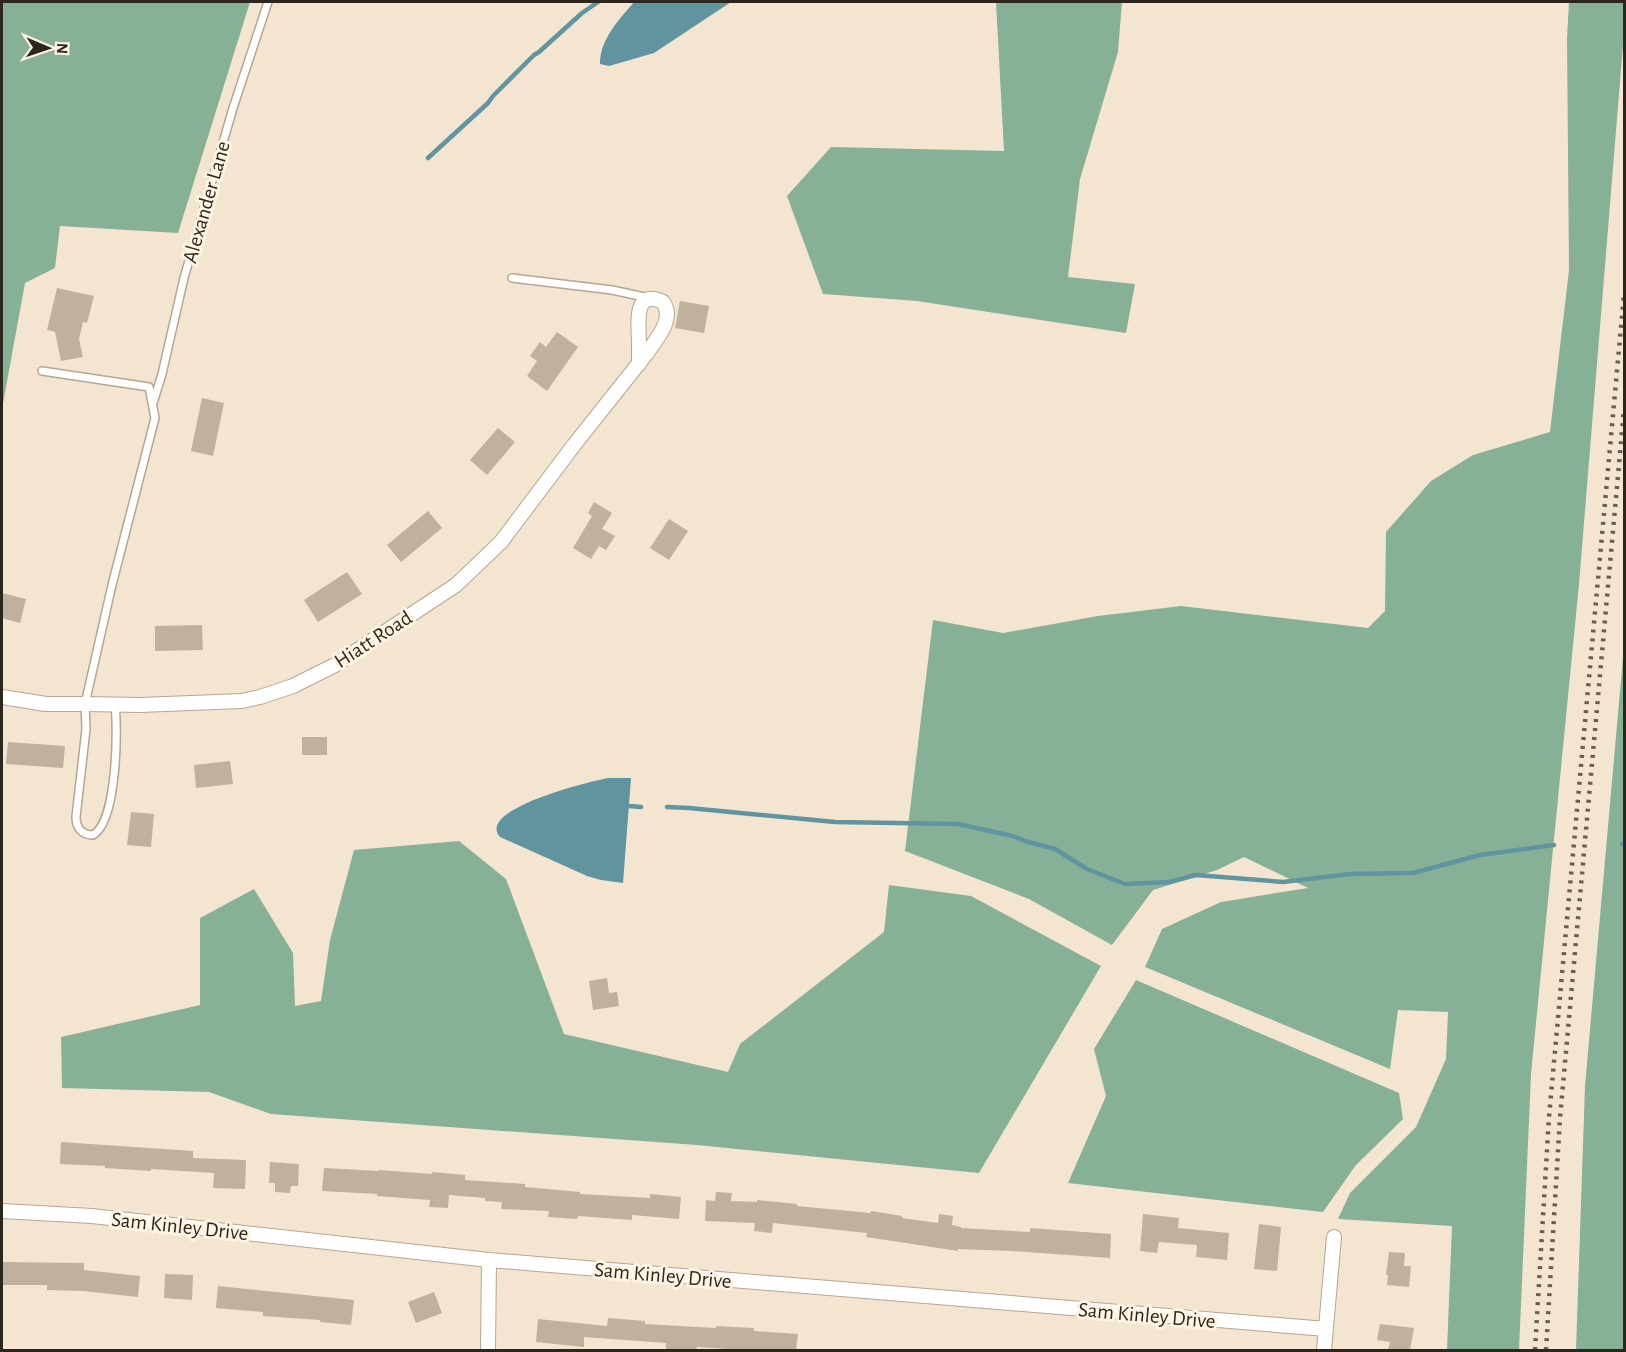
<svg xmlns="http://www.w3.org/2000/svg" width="1626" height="1352" viewBox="0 0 1626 1352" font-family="'Alegreya Sans',sans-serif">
	<rect width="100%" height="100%" fill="#f4e5d1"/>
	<!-- forest -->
	<path fill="#87b197" d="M 2,2 L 250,2 L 178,233 L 60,226 L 55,268 L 25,283 L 2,409 Z
		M 996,2 L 1122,2 L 1118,52 L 1080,179 L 1068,277 L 1135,284 L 1126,333 L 917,301 L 823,294 L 787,196 L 831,147 L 1004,151 Z
		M 1569,2 L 1624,2 L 1624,33 L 1579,584 L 1531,1074 L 1519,1350 L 1447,1350 L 1452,1226 L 1338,1219 L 1350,1193 L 1416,1127 L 1446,1059 L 1448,1012 L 1398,1010 L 1390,1069 L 1145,967 L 1162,929 L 1221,902 L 1308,888 L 1244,857 L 1217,870 L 1153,890 L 1112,945 L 1029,899 L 905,851 L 933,620 L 1003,633 L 1098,616 L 1181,606 L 1368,628 L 1385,611 L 1386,532 L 1431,481 L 1473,455 L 1550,432 L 1569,270 L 1567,38 Z
		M 1624,646 L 1624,1350 L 1576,1350 L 1585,1086 Z
		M 459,841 L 506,879 L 564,1034 L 728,1072 L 740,1044 L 884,932 L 889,885 L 971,896 L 1101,966 L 979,1173 L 697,1145 L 271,1114 L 209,1092 L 62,1088 L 61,1037 L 200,1005 L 200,918 L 254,889 L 293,953 L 295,1006 L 321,1001 L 330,940 L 354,850 Z
		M 1136,980 L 1399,1093 L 1403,1119 L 1356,1165 L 1323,1212 L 1068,1183 L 1106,1096 L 1094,1049 Z"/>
	<!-- water -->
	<path fill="#5f94a0" d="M 634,2 L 731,2 L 654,53 L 609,66 L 600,64 C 600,39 619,20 634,2 Z
		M 608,778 L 631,778 L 623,883 L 601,880 L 587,876 L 500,837 C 475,809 592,781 608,778 Z"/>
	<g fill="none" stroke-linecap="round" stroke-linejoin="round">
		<!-- stream -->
		<path stroke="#5f94a0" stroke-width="4.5" d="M 428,158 L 488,103 L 493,96 L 534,55 L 539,52 L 582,13 L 598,2
			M 629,806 L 641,807
			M 667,807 L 689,808 L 835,822 L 958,824 L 1013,836 L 1025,841 L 1055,849 L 1087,869 L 1125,884 L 1169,882 L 1196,875 L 1283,882 L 1350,874 L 1413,873 L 1480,855 L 1554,845
			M 1622,844 L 1624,844"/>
	</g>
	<!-- building -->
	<path fill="#bfb19d" d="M 57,288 L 94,296 L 87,323 L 83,322 L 79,339 L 83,357 L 61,361 L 55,332 L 47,330 Z
		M 680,301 L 709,306 L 704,333 L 675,328 Z
		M 557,332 L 578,347 L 547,391 L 527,376 L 537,361 L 530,356 L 540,342 L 546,347 Z
		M 202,398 L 224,403 L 213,456 L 191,451 Z
		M 498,428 L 515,442 L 487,475 L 470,460 Z
		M 594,502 L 612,513 L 602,529 L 615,536 L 606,550 L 599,546 L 591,559 L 573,548 L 592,516 L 588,513 Z
		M 428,511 L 442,528 L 401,562 L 387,545 Z
		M 669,519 L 688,531 L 669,560 L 650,548 Z
		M 347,572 L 362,594 L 318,622 L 304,600 Z
		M 2,593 L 26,599 L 20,623 L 2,618 Z
		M 202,625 L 203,650 L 155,651 L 155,626 Z
		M 302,737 L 327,737 L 327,755 L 302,755 Z
		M 8,742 L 65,746 L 63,768 L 6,764 Z
		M 230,761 L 233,784 L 196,788 L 194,765 Z
		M 131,812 L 154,814 L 151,847 L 127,845 Z
		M 607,978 L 609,993 L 617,992 L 619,1006 L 593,1010 L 589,981 Z
		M 61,1142 L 193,1151 L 193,1158 L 246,1160 L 245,1189 L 213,1188 L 214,1173 L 151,1169 L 151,1171 L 105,1168 L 105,1166 L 60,1164 Z
		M 270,1162 L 299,1164 L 298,1186 L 291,1186 L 290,1193 L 275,1192 L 275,1183 L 269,1183 Z
		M 324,1168 L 379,1171 L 379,1170 L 432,1174 L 432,1172 L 465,1175 L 465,1180 L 525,1184 L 525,1187 L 580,1192 L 580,1194 L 650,1198 L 650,1194 L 681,1197 L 679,1219 L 632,1215 L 632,1220 L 578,1216 L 577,1219 L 548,1217 L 549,1211 L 501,1209 L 502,1202 L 485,1201 L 485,1198 L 449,1195 L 448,1208 L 429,1207 L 430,1200 L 377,1196 L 377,1194 L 322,1191 Z
		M 716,1192 L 732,1193 L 731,1201 L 757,1202 L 757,1200 L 797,1204 L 797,1206 L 870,1213 L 871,1211 L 902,1216 L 902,1218 L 938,1223 L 939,1214 L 953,1216 L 952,1225 L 961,1227 L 961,1228 L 1030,1232 L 1030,1228 L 1111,1234 L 1110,1258 L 1011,1251 L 958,1249 L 958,1251 L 866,1237 L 867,1233 L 773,1223 L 772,1233 L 754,1231 L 755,1223 L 705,1221 L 706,1200 L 715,1201 Z
		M 1143,1214 L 1179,1218 L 1178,1228 L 1229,1233 L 1227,1260 L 1196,1257 L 1197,1245 L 1159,1242 L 1157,1253 L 1140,1251 Z
		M 1259,1224 L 1281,1227 L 1277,1271 L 1254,1269 Z
		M 1389,1252 L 1405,1253 L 1404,1266 L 1411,1266 L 1409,1287 L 1387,1285 L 1388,1275 L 1386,1275 Z
		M 2,1262 L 84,1263 L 84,1270 L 140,1276 L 138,1297 L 83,1291 L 47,1290 L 47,1285 L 2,1285 Z
		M 165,1274 L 193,1275 L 192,1300 L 164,1298 Z
		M 218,1286 L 354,1300 L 351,1325 L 320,1322 L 320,1320 L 263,1316 L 263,1312 L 216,1308 Z
		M 434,1292 L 442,1313 L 416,1323 L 408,1302 Z
		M 608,1318 L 645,1321 L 645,1324 L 716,1328 L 716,1326 L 754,1328 L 754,1331 L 798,1334 L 796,1350 L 742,1350 L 697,1347 L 696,1350 L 666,1350 L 666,1343 L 584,1337 L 584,1347 L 536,1342 L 538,1319 L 607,1326 Z
		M 1380,1324 L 1414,1328 L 1410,1350 L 1388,1350 L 1390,1342 L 1377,1340 Z"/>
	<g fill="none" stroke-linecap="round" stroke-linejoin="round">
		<!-- service casing -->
		<g stroke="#b5a693" stroke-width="10">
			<path id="service" d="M 512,278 L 612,290 L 649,298
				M 42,371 L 149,387 L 155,418 L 112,585 L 85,704 L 86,729 L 76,817 C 76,828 82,835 93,835 C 117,822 118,730 115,705
				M 153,403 L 162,374 L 184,278 L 233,108 L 268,2"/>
		</g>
		<!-- minor casing -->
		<g stroke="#b5a693" stroke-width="16">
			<path id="minor" d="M 2,697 L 46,704 L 85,704 L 140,705 L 242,701 L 260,697 L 293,686 L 335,665 L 456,585 L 501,542 L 574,445 L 647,353 C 657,338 675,319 663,302 C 632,287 639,327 639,344 C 639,350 639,357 639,364
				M 2,1211 L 92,1216 L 489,1260 L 1326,1329
				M 488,1350 L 489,1260
				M 1324,1350 L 1334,1237"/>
		</g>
		<!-- service -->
		<use href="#service" stroke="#fff" stroke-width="7"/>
		<!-- minor -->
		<use href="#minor" stroke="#fff" stroke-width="14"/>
		<!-- rail -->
		<path stroke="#685f54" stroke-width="4.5" stroke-dasharray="3 6" stroke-linecap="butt" d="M 1535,1350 L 1549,1117 L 1624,294
			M 1546,1350 L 1560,1118 L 1624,409"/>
	</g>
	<g text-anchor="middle" stroke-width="6" stroke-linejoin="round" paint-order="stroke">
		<!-- street labels -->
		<g font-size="21" fill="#2c261f" stroke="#fff3e2">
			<text transform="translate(206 202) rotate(-74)" y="7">Alexander Lane</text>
			<text transform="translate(373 639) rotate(-33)" y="7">Hiatt Road</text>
			<text transform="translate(180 1226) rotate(6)" y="7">Sam Kinley Drive</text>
			<text transform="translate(663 1275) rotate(5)" y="7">Sam Kinley Drive</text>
			<text transform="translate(1147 1315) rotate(5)" y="7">Sam Kinley Drive</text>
		</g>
	</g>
	<!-- border -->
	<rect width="1626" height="1352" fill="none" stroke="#2c261f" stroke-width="6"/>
	<!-- north arrow -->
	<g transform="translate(48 48) rotate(92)" stroke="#fff3e2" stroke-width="4.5" paint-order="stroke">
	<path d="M0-4.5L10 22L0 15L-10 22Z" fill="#2c261f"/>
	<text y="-9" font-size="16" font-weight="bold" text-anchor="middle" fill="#2c261f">N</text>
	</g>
</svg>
